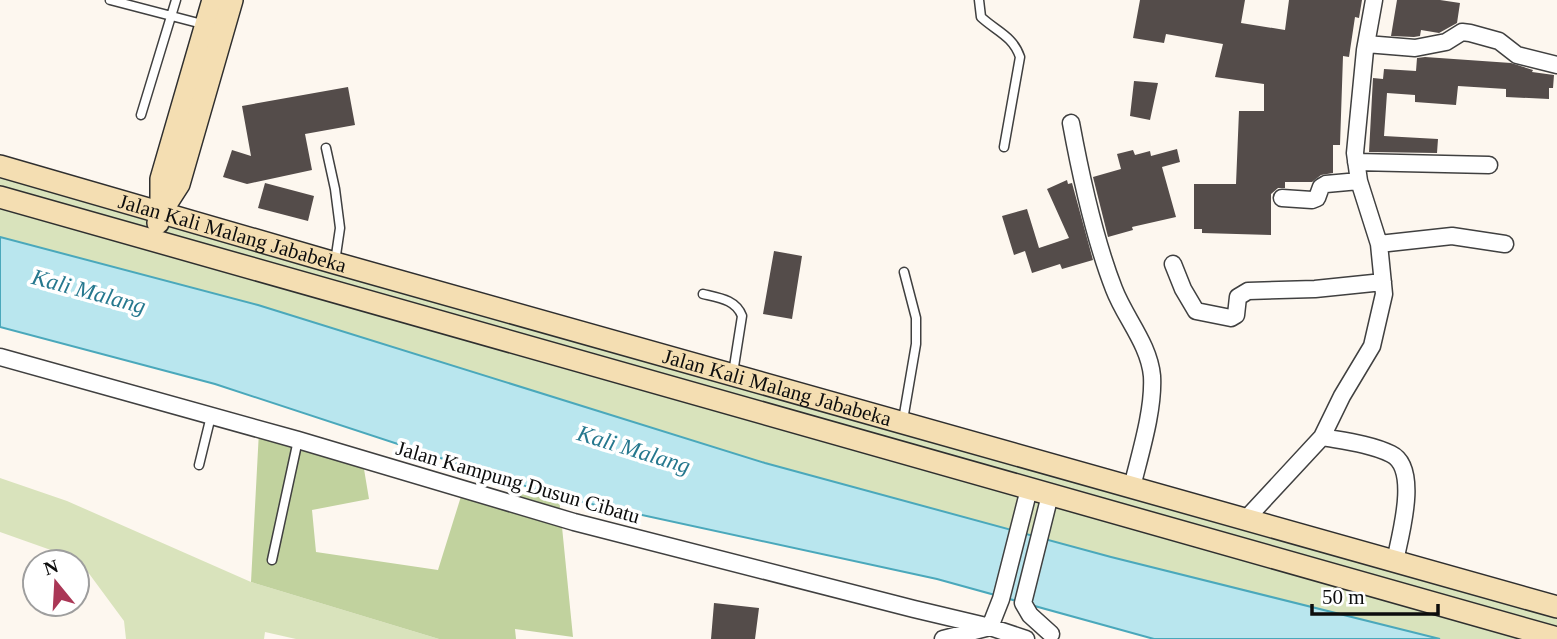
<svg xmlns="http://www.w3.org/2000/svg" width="1557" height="639" viewBox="0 0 1557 639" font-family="Georgia,serif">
	<rect width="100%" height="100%" fill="#fdf7ef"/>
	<!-- green -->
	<path fill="#d9e3bc" d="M 0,166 L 1557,607 L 1557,639 L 1440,639 L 1096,553 L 765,463 L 0,237 Z
		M 0,478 L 67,501 L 251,582 L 439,639 L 296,639 L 265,632 L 264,639 L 126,639 L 124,621 L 79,560 L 0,532 Z"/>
	<!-- forest -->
	<path fill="#c1d29e" d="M 259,431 L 362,457 L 369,499 L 312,510 L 316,552 L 438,570 L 463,490 L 559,497 L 573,637 L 515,629 L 516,639 L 439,639 L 251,582 Z"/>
	<!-- water -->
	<path fill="#b9e6ee" stroke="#4aa8bb" stroke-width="2" d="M 0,237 L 258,305 L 765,463 L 1111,557 L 1440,639 L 1154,639 L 937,579 L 559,497 L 215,384 L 0,327 Z"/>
	<!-- building -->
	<path fill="#544c4a" d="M 1140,0 L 1245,0 L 1241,23 L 1285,30 L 1289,0 L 1362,0 L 1359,18 L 1355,17 L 1349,57 L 1343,56 L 1340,145 L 1333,145 L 1333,173 L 1321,175 L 1312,182 L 1285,182 L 1285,188 L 1278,188 L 1271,194 L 1271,235 L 1202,233 L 1202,229 L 1194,229 L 1194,184 L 1236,184 L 1239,111 L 1264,111 L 1264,84 L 1215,77 L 1223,44 L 1166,34 L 1164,43 L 1133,38 Z
		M 1397,0 L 1440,0 L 1460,3 L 1457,23 L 1439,33 L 1421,30 L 1420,36 L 1414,37 L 1391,36 Z
		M 1425,57 L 1511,63 L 1533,70 L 1532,72 L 1554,75 L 1553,88 L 1549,88 L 1549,99 L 1506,97 L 1506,89 L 1458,86 L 1456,105 L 1415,102 L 1415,95 L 1387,93 L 1384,136 L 1438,139 L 1437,153 L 1369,152 L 1373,78 L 1383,79 L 1384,69 L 1416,71 L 1417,58 Z
		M 1134,81 L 1158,83 L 1150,120 L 1130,116 Z
		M 348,87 L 355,125 L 305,134 L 312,170 L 247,184 L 223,177 L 232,150 L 251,156 L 242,106 Z
		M 1177,149 L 1180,162 L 1162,167 L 1176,217 L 1132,227 L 1133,230 L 1108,237 L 1093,177 L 1121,169 L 1117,154 L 1133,150 L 1135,155 L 1150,151 L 1151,156 Z
		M 1067,180 L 1068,184 L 1072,183 L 1093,260 L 1062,269 L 1060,264 L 1032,273 L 1025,251 L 1014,255 L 1002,216 L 1027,209 L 1039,248 L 1069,238 L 1047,189 Z
		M 265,183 L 314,196 L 308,221 L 258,208 Z
		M 774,251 L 802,256 L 792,319 L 763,314 Z
		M 714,603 L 759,608 L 755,639 L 711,639 Z"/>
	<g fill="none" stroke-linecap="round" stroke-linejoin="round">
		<!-- lane casing -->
		<g stroke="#404040" stroke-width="11">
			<path id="lane" d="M 110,0 L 206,25
				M 979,0 L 981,17 C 996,31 1013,36 1020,57 L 1004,147
				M 141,115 L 176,0
				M 326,148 L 335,189 L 340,228 L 335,262
				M 703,294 C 720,298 736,300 742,316 L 733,373
				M 903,420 L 916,344 L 916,318 L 904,272
				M 199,465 L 211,416
				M 272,560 L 298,440"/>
		</g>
		<!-- street casing -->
		<g stroke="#404040" stroke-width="19">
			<path id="street" d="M 1366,44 L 1415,48 L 1446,42 L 1462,32 L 1470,33 L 1499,41 L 1517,55 L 1557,65
				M 1071,123 C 1081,177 1094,238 1114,289 C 1125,318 1149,344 1152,376 C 1154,410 1140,454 1132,487
				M 1356,162 L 1489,165
				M 1282,198 L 1312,200 L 1317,198 L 1321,187 L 1326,184 L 1359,181
				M 1379,244 L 1452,236 L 1505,244
				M 1173,264 L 1183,289 L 1196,311 L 1231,318 L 1236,315 L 1238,297 L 1248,291 L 1315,289 L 1383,282
				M 0,357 L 298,440 L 574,522 L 914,609 L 990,627 L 1026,639
				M 1322,437 C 1344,441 1371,444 1391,454 C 1420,468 1400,536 1395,561
				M 1050,495 L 1023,603 L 1030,615 L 1051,634
				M 1246,519 L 1322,437 L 1342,396 L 1372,346 L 1384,294 L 1379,244 L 1359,181 L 1355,153 L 1365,50 L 1374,0
				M 943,639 L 990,627 L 1001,599 L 1029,489"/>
		</g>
		<!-- secondary casing -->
		<g stroke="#2f2f2f" stroke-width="24">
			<g id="secondary">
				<path id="s1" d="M 0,166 L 335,263 L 1557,607"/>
				<path d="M 0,197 L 1557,638"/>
				<path d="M 161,211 L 161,179 L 213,0"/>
				<path d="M 158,223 L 161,212 L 179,184 L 232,0"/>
			</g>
		</g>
		<!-- lane -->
		<use href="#lane" stroke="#fff" stroke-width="8"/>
		<!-- street -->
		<use href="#street" stroke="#fff" stroke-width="16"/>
		<!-- secondary -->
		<use href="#secondary" stroke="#f4deb2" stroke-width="21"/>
	</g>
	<g text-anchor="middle" stroke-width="7" stroke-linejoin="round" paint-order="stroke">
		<!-- street labels -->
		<g font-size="21" fill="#0d0d0d" stroke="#fff">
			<text dy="7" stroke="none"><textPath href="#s1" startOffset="242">Jalan Kali Malang Jababeka</textPath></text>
			<text dy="7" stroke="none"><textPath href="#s1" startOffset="808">Jalan Kali Malang Jababeka</textPath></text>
			<text transform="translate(518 482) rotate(16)" y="7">Jalan Kampung Dusun Cibatu</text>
		</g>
		<!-- water labels -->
		<g font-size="23" font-style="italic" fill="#26788e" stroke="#fff">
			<text transform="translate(89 291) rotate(15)" y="8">Kali Malang</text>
			<text transform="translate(634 449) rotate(17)" y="8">Kali Malang</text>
		</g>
	</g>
	<!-- north arrow -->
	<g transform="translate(56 583) rotate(342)"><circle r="33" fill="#ffffff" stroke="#9e9e9e" stroke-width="2"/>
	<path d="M0-5L12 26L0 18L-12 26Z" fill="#aa3756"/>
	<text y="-10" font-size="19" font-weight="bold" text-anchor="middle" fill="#0d0d0d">N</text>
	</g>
	<!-- scale -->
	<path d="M1312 604v10h126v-10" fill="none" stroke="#0d0d0d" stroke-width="3.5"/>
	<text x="1322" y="604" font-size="21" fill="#0d0d0d" stroke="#ffffff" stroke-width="5" paint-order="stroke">50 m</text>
</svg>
